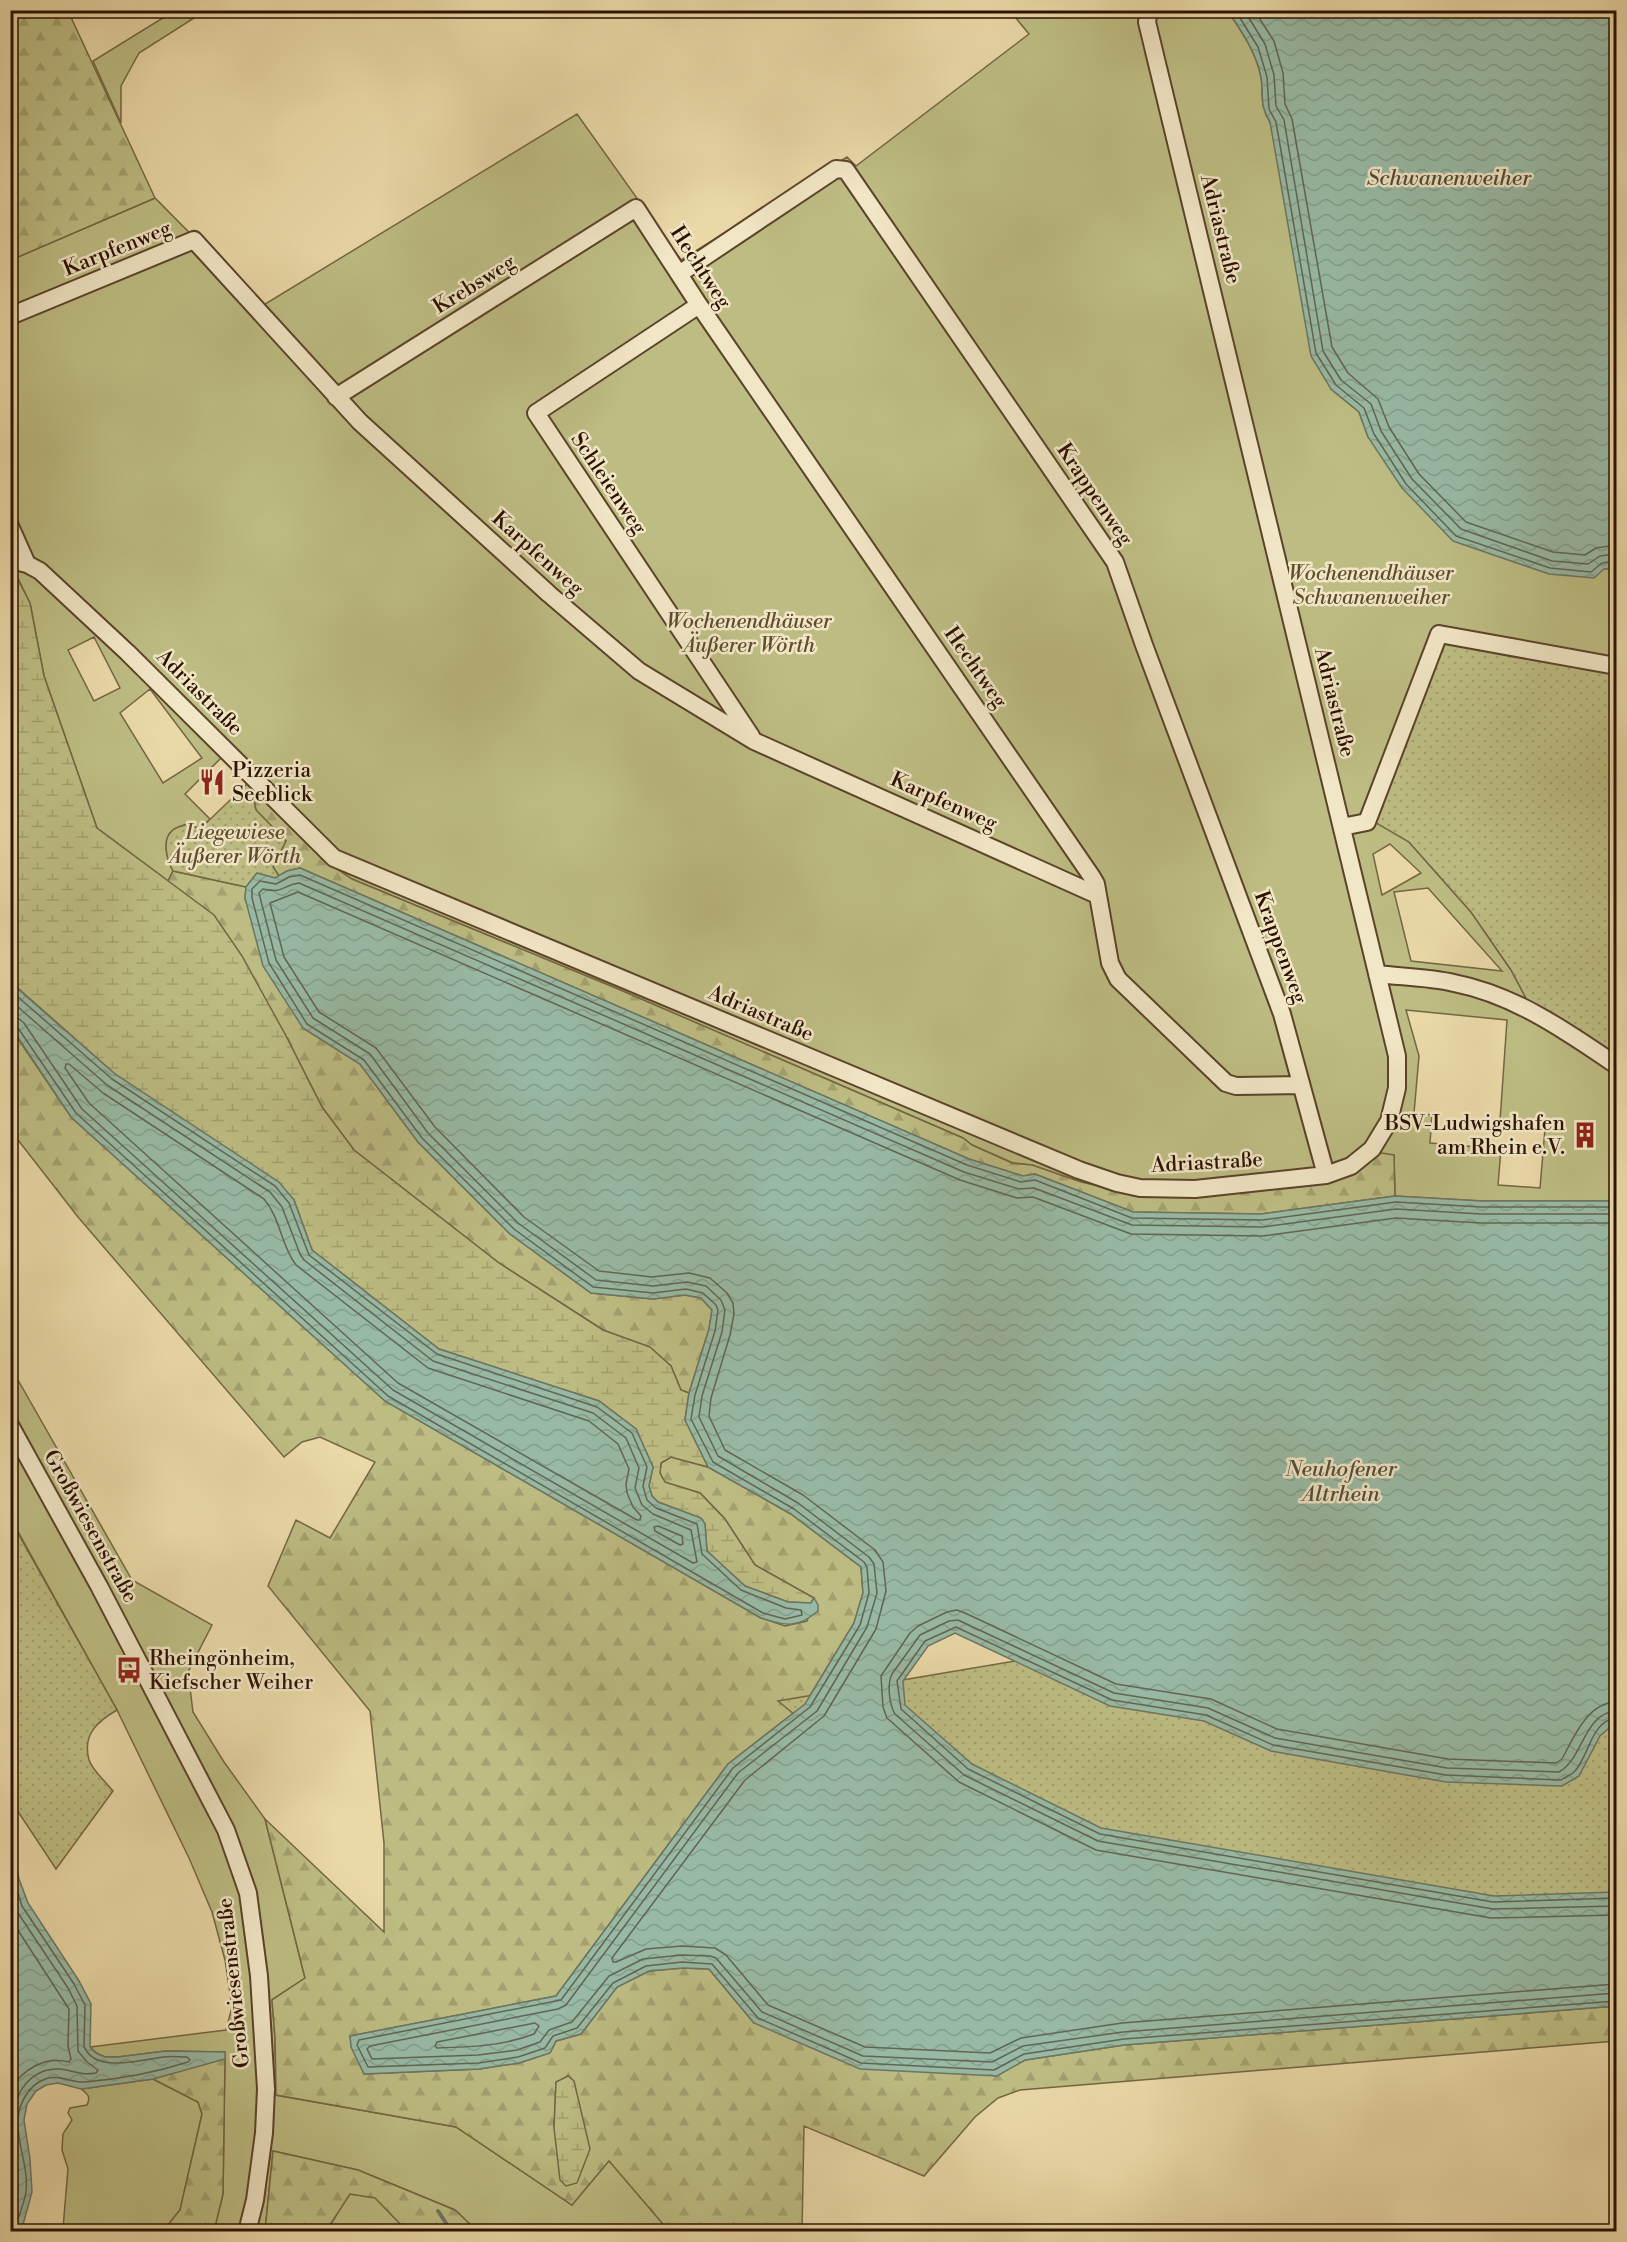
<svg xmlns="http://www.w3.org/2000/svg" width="1627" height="2242" viewBox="0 0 1627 2242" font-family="'Libre Bodoni',serif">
	<defs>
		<pattern id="forest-firs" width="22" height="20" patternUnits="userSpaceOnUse" patternTransform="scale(1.5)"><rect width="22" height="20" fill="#bdbd83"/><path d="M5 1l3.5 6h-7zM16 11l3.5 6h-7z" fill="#a3a16f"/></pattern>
		<pattern id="wetland-marsh" width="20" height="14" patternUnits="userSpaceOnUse" patternTransform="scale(1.5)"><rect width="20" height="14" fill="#bdbd83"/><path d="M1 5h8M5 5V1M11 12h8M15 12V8" fill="none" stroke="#a3a16f"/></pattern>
		<pattern id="park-dots" width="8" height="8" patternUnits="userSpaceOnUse" patternTransform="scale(1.5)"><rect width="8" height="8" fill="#bdbd83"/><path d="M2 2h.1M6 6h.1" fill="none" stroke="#a3a16f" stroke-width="1.8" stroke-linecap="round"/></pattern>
		<pattern id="water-waves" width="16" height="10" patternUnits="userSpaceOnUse" patternTransform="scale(1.5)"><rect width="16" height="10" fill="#98baa5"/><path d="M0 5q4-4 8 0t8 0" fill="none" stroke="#839f8c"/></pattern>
	</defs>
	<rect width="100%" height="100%" fill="#ead9a7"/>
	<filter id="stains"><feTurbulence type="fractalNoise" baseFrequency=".00333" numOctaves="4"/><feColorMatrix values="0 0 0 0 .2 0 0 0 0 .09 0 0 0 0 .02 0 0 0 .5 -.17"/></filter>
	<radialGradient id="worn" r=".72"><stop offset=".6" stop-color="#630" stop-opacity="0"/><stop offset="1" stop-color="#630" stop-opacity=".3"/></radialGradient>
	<!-- green -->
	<path fill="#bdbd83" stroke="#746642" stroke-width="1.5" fill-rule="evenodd" d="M 174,11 L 205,11 L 139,53 L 121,86 L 121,123 L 93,61 Z
		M 1010,11 L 1228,11 C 1242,32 1256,52 1261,77 C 1264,96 1259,105 1270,122 L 1331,389 L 1359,412 L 1368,437 L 1604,569 L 1616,568 L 1616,670 L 1409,842 L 1471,912 L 1511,970 L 1527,1000 L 1616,1060 L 1616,1201 L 1482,1201 L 1395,1196 L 1394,1155 L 1338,1178 L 1309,1186 L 1202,1196 L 1135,1194 L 1081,1182 L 1032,1165 L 1013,1163 L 972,1145 L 963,1138 L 618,989 L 352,879 L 331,865 L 224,755 L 185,794 L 210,819 L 200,829 L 186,824 C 183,826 176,827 173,830 C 161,839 167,860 173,871 L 168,881 L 97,828 L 44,676 L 30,603 L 11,564 L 11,260 L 155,198 L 262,306 L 577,114 L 681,260 L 847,157 L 856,166 L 1029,34 ZM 94,637 L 120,688 L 94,701 L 68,650 ZM 150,689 L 202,758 L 163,783 L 120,713 ZM 1390,844 L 1421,873 L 1382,895 L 1373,854 ZM 1428,888 L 1502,971 L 1411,961 L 1394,892 ZM 1406,1010 L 1507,1020 L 1500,1121 L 1503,1121 L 1503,1126 L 1545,1129 L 1540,1188 L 1498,1185 L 1501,1149 L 1430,1143 L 1432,1115 L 1414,1113 L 1419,1056 Z
		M 10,1366 L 132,1580 L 212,1625 L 188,1672 L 193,1712 L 224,1762 L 265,1819 L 305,1978 L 272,2000 L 275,2038 L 276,2095 L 456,2127 L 572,2205 L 609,2160 L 669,2231 L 477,2231 L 455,2210 L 358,2170 L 273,2151 L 265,2231 L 214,2231 L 223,2194 L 225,2052 L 166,2051 L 118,2057 L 105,2057 L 96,2053 L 90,2047 L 226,2030 L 232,2007 L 225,1960 L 212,1912 L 189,1858 L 117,1710 L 11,1519 Z
		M 153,2079 L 198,2102 L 202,2114 L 180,2210 L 163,2231 L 60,2232 L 63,2228 L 68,2169 L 62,2150 L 63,2134 L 72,2120 L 68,2113 L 70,2108 L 87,2105 C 91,2097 88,2094 81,2089 Z
		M 349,2194 L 375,2197 L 407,2231 L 326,2232 Z"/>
	<!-- forest -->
	<path fill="url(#forest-firs)" stroke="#746642" stroke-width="1.5" fill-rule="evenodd" d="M 11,10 L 68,11 L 155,198 L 11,260 Z
		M 250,781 L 331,865 L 352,879 L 618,989 L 963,1138 L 972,1145 L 1012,1163 L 1032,1165 L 1081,1182 L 1135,1194 L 1202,1196 L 1309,1186 L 1338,1178 L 1375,1152 L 1394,1155 L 1395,1196 L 1261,1214 L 1133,1212 L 1035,1174 L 1023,1176 L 969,1159 L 300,868 L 287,871 L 279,876 L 273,867 L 286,841 L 256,810 Z
		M 173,871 L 246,887 L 245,899 L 303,1028 L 360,1064 L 418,1142 L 510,1234 L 591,1293 L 653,1299 L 685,1295 L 701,1298 L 712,1310 L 709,1329 L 689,1393 L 681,1390 L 671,1366 L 650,1348 L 603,1330 L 499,1263 L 354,1150 L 322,1107 L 285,1034 L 168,881 Z
		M 10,1027 L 71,1117 L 385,1401 L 761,1618 L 785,1626 L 807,1621 L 814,1598 L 755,1565 L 725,1519 L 700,1493 L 665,1483 L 660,1473 L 661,1463 L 671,1457 L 708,1467 L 791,1514 L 861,1567 L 863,1593 L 854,1623 L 805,1704 L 728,1764 L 556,1996 L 350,2036 L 364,2074 L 479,2069 L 519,2063 L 550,2053 L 556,2041 L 581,2034 L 617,1987 L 649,1971 L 683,1968 L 709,1969 L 754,2023 L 996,2076 L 1025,2060 L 1124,2045 L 1616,2006 L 1616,2041 L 1020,2090 L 998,2098 L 975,2117 L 924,2176 L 804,2126 L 802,2232 L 669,2231 L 609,2161 L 572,2205 L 456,2127 L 276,2095 L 275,2038 L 272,2000 L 305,1978 L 265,1819 L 384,1932 L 384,1843 L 370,1711 L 268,1586 L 296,1520 L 330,1538 L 375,1462 L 320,1437 L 302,1442 L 284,1457 L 78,1217 L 11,1131 ZM 568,2076 L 554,2128 L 556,2083 Z
		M 219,2059 L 225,2059 L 223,2194 L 214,2231 L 163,2231 L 180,2210 L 202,2114 L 198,2102 L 153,2079 Z
		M 273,2151 L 358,2170 L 455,2210 L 477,2231 L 407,2231 L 375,2198 L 350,2194 L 326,2231 L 265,2231 Z"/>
	<!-- wetland -->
	<path fill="url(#wetland-marsh)" stroke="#746642" stroke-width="1.5" d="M 10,564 L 30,603 L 44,676 L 97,828 L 214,915 L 242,956 L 285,1034 L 322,1107 L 354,1150 L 499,1263 L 603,1330 L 650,1347 L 671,1366 L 681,1390 L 689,1393 L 685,1420 L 708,1467 L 671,1457 L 661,1463 L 660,1473 L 665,1482 L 700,1493 L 725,1519 L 755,1565 L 814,1598 L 811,1603 L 788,1602 L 745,1586 L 707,1551 L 705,1524 L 701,1518 L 658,1502 L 652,1496 L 649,1486 L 653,1467 L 636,1429 L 599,1401 L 439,1349 L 312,1250 L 294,1200 L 115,1074 L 11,982 Z
		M 568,2076 L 574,2081 L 590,2149 L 577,2183 L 566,2186 L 560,2180 L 554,2128 L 556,2082 Z"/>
	<!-- park -->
	<path fill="url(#park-dots)" stroke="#746642" stroke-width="1.5" d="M 1442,639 L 1616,670 L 1616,1060 L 1527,1000 L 1511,970 L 1471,912 L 1409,842 L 1371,820 Z
		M 250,781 L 256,810 L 286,841 L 273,867 L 279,876 L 275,878 L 257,873 L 246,887 L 173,871 C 167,860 161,839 173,830 C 176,827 183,826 187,824 L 200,829 Z
		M 10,1519 L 117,1710 C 98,1721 82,1734 89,1760 C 92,1770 106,1782 113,1791 L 56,1869 L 11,1801 Z
		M 1616,1554 L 1616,1936 L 1445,1962 L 844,1755 L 778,1701 L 1039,1657 Z"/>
	<!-- water -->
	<path fill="url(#water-waves)" stroke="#6d7663" stroke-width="1.5" d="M 1228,11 L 1616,11 L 1616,568 L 1604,569 L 1594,578 L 1549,574 L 1453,541 L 1402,488 L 1368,437 L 1359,412 L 1331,389 L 1311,356 L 1270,122 C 1259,105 1264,96 1261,77 C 1256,52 1242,32 1228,11 Z
		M 300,868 L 969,1159 L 1023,1176 L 1035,1174 L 1133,1212 L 1261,1214 L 1395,1196 L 1482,1201 L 1616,1201 L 1616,1722 L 1600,1736 L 1579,1776 L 1562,1786 L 1446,1782 L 1271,1751 L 1204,1721 L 1110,1706 L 955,1633 L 928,1646 L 903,1681 L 905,1705 L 972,1764 L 1101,1828 L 1494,1896 L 1616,1892 L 1616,2006 L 1124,2045 L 1025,2060 L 997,2076 L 860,2069 L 754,2023 L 709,1969 L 683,1968 L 649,1971 L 617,1987 L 581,2034 L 556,2041 L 550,2053 L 519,2063 L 479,2069 L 364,2074 L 351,2047 L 350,2036 L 556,1996 L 728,1764 L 805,1704 L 854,1623 L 863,1593 L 861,1567 L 791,1514 L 708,1467 L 685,1420 L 689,1393 L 709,1329 L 712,1310 L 701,1298 L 685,1295 L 653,1299 L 591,1293 L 510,1234 L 418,1142 L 360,1064 L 303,1028 L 263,966 L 245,898 L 246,887 L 257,873 L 275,878 L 287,871 Z
		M 10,982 L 115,1074 L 279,1182 L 294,1200 L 312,1250 L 439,1349 L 599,1401 L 636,1429 L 653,1467 L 649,1486 L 652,1496 L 658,1502 L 701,1518 L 705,1524 L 707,1551 L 745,1586 L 788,1602 L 811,1603 L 814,1598 L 818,1605 L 818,1611 C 797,1629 785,1626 761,1618 L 385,1401 L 71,1117 L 11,1027 Z
		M 10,1840 L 19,1879 L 28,1903 L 79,1981 L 91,2004 L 90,2047 L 96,2053 L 105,2057 L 118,2057 L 166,2051 L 225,2052 L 225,2059 L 153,2079 L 81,2089 L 58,2083 L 46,2085 L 36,2091 L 27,2104 L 24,2120 L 30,2159 L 32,2192 L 21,2232 L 10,2231 Z"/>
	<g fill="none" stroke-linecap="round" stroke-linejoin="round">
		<!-- shore -->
		<path stroke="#626552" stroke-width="1.5" d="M 1235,10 L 1258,47 L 1267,77 L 1269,109 L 1276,122 L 1316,353 L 1336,385 L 1364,408 L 1374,434 L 1406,484 L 1456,536 L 1550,568 L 1591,572 L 1602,563 L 1616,561
			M 1244,10 L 1265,44 L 1274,75 L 1276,106 L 1284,120 L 1323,351 L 1341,380 L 1371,404 L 1381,431 L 1412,479 L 1461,529 L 1552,561 L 1588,564 L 1600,556 L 1616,554
			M 1254,10 L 1274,41 L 1283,73 L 1285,104 L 1292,119 L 1332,347 L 1348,373 L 1378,399 L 1389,427 L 1419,474 L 1466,522 L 1553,552 L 1585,555 L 1596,548 L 1616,545
			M 10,990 L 112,1079 L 275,1186 L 289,1203 L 309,1255 L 437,1354 L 597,1407 L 632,1433 L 647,1467 L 643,1486 L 647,1500 L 656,1508 L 697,1524 L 702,1554 L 741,1590 L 786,1608 L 801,1610 L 802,1615 L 785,1619 L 763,1613 L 388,1396 L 76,1113 L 18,1028 L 10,1025
			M 10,1000 L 107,1085 L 270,1192 L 282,1207 L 300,1254 L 304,1260 L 433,1361 L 593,1413 L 626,1438 L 639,1468 L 635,1488 L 642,1505 L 653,1514 L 691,1530 L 697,1562 L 693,1563 L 393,1390 L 82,1109 L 24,1023 L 18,1018 L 10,1017
			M 66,1064 L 69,1064 L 103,1093 L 264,1199 C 281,1219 281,1246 296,1265 L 428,1368 L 589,1421 L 618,1444 L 629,1469 L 626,1484 L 627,1493 L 633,1507 L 641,1516 L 640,1520 L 637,1520 L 398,1383 L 89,1103 L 65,1068 Z
			M 1616,1207 L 1481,1207 L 1396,1202 L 1262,1220 L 1132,1218 L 1035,1180 L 1021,1182 L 967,1165 L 300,875 L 289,877 L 276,884 L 260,881 L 252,889 L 252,898 L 269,963 L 307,1024 L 364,1060 L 422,1138 L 514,1229 L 593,1287 L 653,1293 L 686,1289 L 703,1293 L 716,1305 L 718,1310 L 715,1331 L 695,1395 L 691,1419 L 713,1462 L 794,1509 L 864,1562 L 867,1567 L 869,1593 L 860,1625 L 810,1707 L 733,1768 L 561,2000 L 359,2040 L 357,2045 L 368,2067 L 479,2063 L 518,2057 L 545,2048 L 553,2036 L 577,2028 L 613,1983 L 646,1966 L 682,1962 L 712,1964 L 758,2018 L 861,2063 L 994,2070 L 1024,2054 L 1124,2039 L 1616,2001
			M 1616,1214 L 1481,1214 L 1396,1209 L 1263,1227 L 1132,1225 L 1034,1188 L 1019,1189 L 964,1172 L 299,883 C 282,885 284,894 263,889 L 259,893 L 276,960 L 313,1018 L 370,1054 L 428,1133 L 518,1223 L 596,1280 L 653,1286 L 687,1282 L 706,1286 L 721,1300 L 725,1310 L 722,1332 L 702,1396 L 699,1417 L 718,1456 L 798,1503 L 869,1557 L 874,1564 L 877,1593 L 867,1627 L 817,1711 L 738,1773 L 566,2005 L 558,2009 L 370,2046 L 367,2049 L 372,2059 L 478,2055 L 517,2050 L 540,2042 L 549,2030 L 572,2022 L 609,1976 L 643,1959 L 682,1955 L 710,1956 L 716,1958 L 762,2012 L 863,2056 L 992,2062 L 1023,2046 L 1123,2032 L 1616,1993
			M 1616,1223 L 1481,1223 L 1396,1218 L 1263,1236 L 1131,1234 L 1033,1197 L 1017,1198 L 960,1180 L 298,892 L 270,903 L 284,957 L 319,1012 L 376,1048 L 435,1127 L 524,1217 L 599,1271 L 652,1277 L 689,1273 L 710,1278 L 727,1293 L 733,1303 L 734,1314 L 730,1335 L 711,1398 L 709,1416 L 725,1450 L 803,1495 L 875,1550 L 883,1562 L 886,1591 L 876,1629 L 824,1716 L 745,1780 L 612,1958 L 613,1962 L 616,1962 L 646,1949 L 682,1946 L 715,1948 L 726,1955 L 768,2005 L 865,2047 L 990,2053 L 1021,2038 L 1122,2023 L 1616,1984
			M 658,1526 L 682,1536 L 683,1544 L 680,1545 L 655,1531 L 654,1527 Z
			M 1616,1702 C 1587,1703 1574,1737 1562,1759 L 1556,1763 L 1448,1759 L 1277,1729 L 1211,1699 L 1116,1684 L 965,1613 L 957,1610 L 947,1612 L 918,1626 L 910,1633 L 881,1676 L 883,1707 L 887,1718 L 959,1782 L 1096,1850 L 1491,1918 L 1616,1915
			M 1616,1711 C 1584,1713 1583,1759 1559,1772 L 1447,1768 L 1275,1738 L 1208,1708 L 1114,1693 L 958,1620 L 949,1621 L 920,1635 L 892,1674 C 887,1684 889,1704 895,1714 L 964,1775 L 1098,1841 L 1493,1909 L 1616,1906
			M 1616,1718 C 1590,1721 1589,1759 1573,1773 C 1570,1775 1564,1778 1561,1780 L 1446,1775 L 1273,1745 L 1206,1715 L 1112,1700 L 956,1627 L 925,1641 L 897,1681 L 901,1709 L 968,1769 L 1100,1834 L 1493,1902 L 1616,1898
			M 10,1867 L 22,1906 L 74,1984 L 85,2005 L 84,2046 C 94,2074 142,2060 163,2057 C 171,2056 179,2057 187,2057 L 190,2060 L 188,2062 C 154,2073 120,2079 85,2082 C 71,2083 59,2074 45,2079 C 29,2085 19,2103 18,2119 C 16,2142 29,2167 26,2192 C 24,2205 17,2218 15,2232
			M 10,1895 L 16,1910 L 68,1988 L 77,2006 L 78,2051 L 87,2062 L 98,2070 L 96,2073 C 78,2076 74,2070 59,2069 C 30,2068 16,2093 10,2118
			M 10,1918 L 69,2009 L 68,2046 L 71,2059 L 69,2062 C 44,2056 24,2069 10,2089
			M 535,2023 L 539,2026 L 534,2034 C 503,2046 470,2047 437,2048 L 435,2046 L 437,2042 Z
			M 10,2123 L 17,2160 L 18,2190 L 10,2218"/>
		<!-- stream -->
		<path stroke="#6d7663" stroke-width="4" d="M 438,2211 L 452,2232"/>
		<!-- minor casing -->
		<g stroke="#5c422a" stroke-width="20">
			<path id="minor" d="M 679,274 L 836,169 L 846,170 L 1115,562 L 1144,645 L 1282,1014 L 1326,1175
				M 699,305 L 536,413 L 751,736
				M 10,316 L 194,240 L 360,422 L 549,594 L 639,671 L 754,741 L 1097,895
				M 336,397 L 636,208 L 699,305 L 1092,877 L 1096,884 L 1110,963 L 1118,979 L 1226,1083 L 1236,1086 L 1301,1085
				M 10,526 L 27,564
				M 10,560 L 27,564 L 40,571 L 128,653 L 334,858 L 1079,1170 L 1117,1183 L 1140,1188 L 1195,1189 L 1326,1175 L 1351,1166 L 1372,1149 L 1389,1121 L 1397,1088 L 1397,1056 L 1147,22 L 1149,10
				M 1342,827 L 1367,822 L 1439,634 L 1616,666
				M 1377,974 C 1402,977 1429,977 1454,983 C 1515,995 1566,1031 1616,1065
				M 10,1425 L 99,1586 L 226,1830 L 248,1893 L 259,1976 L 266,2089 L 264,2133 L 255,2200 L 247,2232"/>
		</g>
		<!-- minor -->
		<use href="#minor" stroke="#f1e6c6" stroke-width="16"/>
	</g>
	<!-- icons -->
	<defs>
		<g id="restaurant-bare" transform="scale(2.07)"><path d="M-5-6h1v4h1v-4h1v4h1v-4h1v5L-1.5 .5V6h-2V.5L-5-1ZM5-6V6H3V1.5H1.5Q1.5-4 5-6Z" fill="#8f2418" stroke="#f1e6c6" stroke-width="2.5" paint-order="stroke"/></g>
		<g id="building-bare" transform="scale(2.07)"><path d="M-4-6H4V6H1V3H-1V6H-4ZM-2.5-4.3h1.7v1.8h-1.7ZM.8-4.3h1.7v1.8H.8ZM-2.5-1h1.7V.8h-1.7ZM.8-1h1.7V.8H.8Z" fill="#8f2418" stroke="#f1e6c6" stroke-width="2.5" paint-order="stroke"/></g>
		<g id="bus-bare" transform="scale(2.07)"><path d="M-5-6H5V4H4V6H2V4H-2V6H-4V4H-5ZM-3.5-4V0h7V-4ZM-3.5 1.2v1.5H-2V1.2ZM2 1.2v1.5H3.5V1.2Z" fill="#8f2418" stroke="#f1e6c6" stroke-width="2.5" paint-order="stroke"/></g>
	</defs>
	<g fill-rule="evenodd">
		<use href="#restaurant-bare" x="212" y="782"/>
		<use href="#building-bare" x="1585" y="1135"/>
		<use href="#bus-bare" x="129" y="1670"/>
	</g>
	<g text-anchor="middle" stroke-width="5" stroke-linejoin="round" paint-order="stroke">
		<!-- street labels -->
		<g font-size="21" fill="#2c1000" stroke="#f1e6c6">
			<text transform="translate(1221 229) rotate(76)" y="7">Adriastraße</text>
			<text transform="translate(117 248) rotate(-22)" y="7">Karpfenweg</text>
			<text transform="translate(701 267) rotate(57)" y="7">Hechtweg</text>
			<text transform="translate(474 284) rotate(-32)" y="7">Krebsweg</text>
			<text transform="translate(609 483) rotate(56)" y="7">Schleienweg</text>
			<text transform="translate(1095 494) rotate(56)" y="7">Krappenweg</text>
			<text transform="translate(538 553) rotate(42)" y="7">Karpfenweg</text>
			<text transform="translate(976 667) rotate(55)" y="7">Hechtweg</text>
			<text transform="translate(200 692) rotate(45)" y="7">Adriastraße</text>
			<text transform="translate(1335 702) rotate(76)" y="7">Adriastraße</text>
			<text transform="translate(944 801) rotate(24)" y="7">Karpfenweg</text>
			<text transform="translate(1281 947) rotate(70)" y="7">Krappenweg</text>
			<text transform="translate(761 1013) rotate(23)" y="7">Adriastraße</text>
			<text transform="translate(1207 1162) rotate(-3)" y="7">Adriastraße</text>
			<text transform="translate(91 1526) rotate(61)" y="7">Großwiesenstraße</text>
			<text transform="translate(233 1983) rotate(-96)" y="7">Großwiesenstraße</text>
		</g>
		<!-- park labels -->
		<g font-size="21" font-style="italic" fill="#5f4d2e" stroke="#f1e6c6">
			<text x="1371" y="580">Wochenendhäuser<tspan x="1371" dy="24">Schwanenweiher</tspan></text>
			<text x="749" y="628">Wochenendhäuser<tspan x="749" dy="24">Äußerer Wörth</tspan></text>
			<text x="235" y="839">Liegewiese<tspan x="235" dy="24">Äußerer Wörth</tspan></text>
		</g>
		<!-- poi labels -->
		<g font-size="21" fill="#2c1000" stroke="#f1e6c6" text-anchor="start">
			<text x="232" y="777">Pizzeria<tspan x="232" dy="24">Seeblick</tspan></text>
			<text x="1565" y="1130" text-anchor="end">BSV-Ludwigshafen<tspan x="1565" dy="24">am Rhein e.V.</tspan></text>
			<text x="149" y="1665">Rheingönheim,<tspan x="149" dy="24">Kiefscher Weiher</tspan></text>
		</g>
		<!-- water labels -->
		<g font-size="22" font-style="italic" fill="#524c3a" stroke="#f1e6c6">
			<text x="1449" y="185">Schwanenweiher</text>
			<text x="1341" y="1476">Neuhofener<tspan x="1341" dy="25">Altrhein</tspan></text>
		</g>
	</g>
	<!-- margin -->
	<rect width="1627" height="2242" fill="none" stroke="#ead9a7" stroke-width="36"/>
	<rect x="12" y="12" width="1603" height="2218" fill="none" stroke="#2c1000" stroke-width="3"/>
	<rect x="18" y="18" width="1591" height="2206" fill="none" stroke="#2c1000" stroke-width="1.5"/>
	<rect width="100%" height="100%" filter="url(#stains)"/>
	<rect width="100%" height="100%" fill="url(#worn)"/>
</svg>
